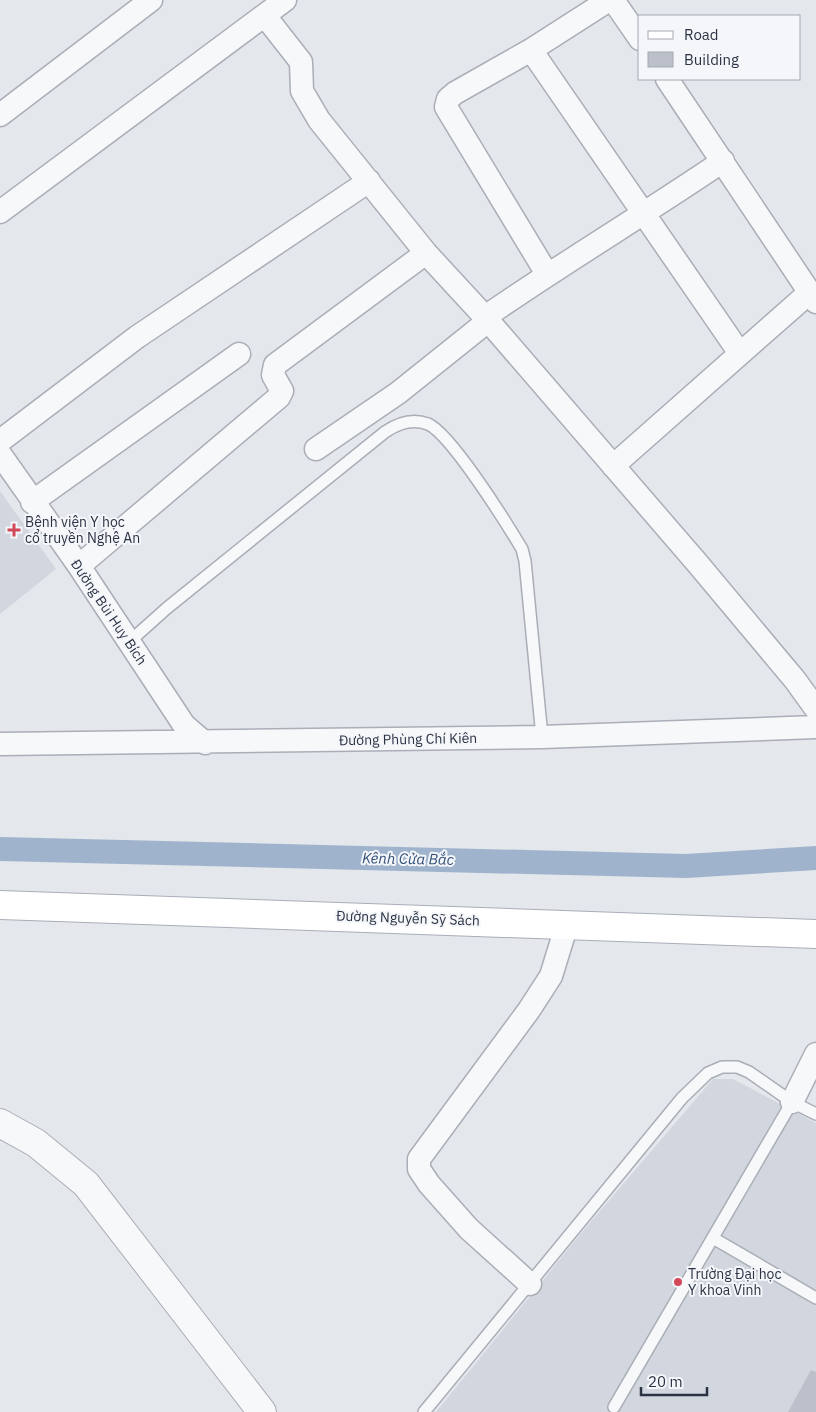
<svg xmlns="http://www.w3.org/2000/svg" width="816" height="1412" viewBox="0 0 816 1412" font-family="'IBM Plex Sans',sans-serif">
	<rect width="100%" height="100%" fill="#e4e7ec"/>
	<!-- built -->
	<path fill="#d2d6de" d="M 0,491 L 56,569 L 0,614 Z
		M 713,1079 L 733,1079 L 816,1123 L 816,1412 L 436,1412 L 583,1231 Z"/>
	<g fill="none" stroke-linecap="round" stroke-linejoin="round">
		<!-- canal -->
		<path stroke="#9fb4cc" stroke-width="24" d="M 0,849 L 686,866 L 816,858"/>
	</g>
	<!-- building -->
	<path fill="#bbc0ca" d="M 811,1370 L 816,1372 L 816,1412 L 788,1412 Z"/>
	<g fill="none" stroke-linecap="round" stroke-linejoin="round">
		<!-- service casing -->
		<g stroke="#a9aeb7" stroke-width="14">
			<path id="service" d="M 129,642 L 167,608 L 385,432 C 398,423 412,418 428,424 C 451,434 507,524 522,549 L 525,561 L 542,737
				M 713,1238 L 816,1298
				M 614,1407 L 792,1102
				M 424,1412 L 682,1098 L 708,1073 L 722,1067 L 737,1067 L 749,1072 L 792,1102 L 816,1114"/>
		</g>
		<!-- minor casing -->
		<g stroke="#a9aeb7" stroke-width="25">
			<path id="minor" d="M 613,0 L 640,39
				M 265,16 L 301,62 L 302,91 L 319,120 L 426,253 L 485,317 L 698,564 L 795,680 L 816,709
				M 531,50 L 739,352
				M 667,79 L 816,302
				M 0,115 L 151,0
				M 0,212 L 285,0
				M 547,274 L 446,107 L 448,99 L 455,93 L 531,50 L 609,0
				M 485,317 C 563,263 645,214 723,161
				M 0,441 L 137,337 L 369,181
				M 316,449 L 398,393 L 488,321
				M 0,454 L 79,566 L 184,725 L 205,743
				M 613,466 L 810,292
				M 32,502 L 239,354
				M 79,566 L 279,397 L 282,391 L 273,375 L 275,365 L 426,253
				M 0,744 L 542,737 L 816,727
				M 792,1102 L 816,1054
				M 530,1284 L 469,1229 L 429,1184 L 419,1169 L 419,1159 L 529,1010 L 551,976 L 567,924"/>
		</g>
		<!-- tertiary casing -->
		<g stroke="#a9aeb7" stroke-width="30">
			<path id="tertiary" d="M 0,1123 L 36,1143 L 86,1184 L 262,1412"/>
		</g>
		<!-- secondary casing -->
		<g stroke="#a9aeb7" stroke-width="30">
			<path id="secondary" d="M 0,905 L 816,934"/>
		</g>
		<!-- service -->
		<use href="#service" stroke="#f7f8fa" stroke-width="11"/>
		<!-- minor -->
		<use href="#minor" stroke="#f7f8fa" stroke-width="22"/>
		<!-- tertiary -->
		<use href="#tertiary" stroke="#f7f8fa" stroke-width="28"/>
		<!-- secondary -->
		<use href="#secondary" stroke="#fff" stroke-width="28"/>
	</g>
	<!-- markers -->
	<g fill="#d1495b" stroke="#f4f6f9" stroke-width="2">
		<path d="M11.5 522.5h5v5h5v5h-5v5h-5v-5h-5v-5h5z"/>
		<circle cx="678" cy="1282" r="5"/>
	</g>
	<g text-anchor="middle" stroke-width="4" stroke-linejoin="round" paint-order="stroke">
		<!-- poi labels -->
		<g font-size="14" fill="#2b3445" stroke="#f4f6f9" text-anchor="start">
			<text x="25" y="527">Bệnh viện Y học<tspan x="25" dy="16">cổ truyền Nghệ An</tspan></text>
			<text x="688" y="1279">Trường Đại học<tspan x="688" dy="16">Y khoa Vinh</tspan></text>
		</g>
		<!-- street labels -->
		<g font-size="14" fill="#2b3445" stroke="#f4f6f9">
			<text transform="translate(109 612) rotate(56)" y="5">Đường Bùi Huy Bích</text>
			<text transform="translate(408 739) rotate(-1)" y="5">Đường Phùng Chí Kiên</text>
			<text transform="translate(408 918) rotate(2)" y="5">Đường Nguyễn Sỹ Sách</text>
		</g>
		<!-- water labels -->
		<g font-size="15" font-style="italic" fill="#34527a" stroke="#f4f6f9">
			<text transform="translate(408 859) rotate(1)" y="5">Kênh Cửa Bắc</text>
		</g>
	</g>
	<!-- legend -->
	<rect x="638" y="15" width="162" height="65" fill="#f4f6f9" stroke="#a4a8b1"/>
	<rect x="648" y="31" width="25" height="8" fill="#ffffff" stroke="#a4a8b1"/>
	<text x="684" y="40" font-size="15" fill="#2b3445">Road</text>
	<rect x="648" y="52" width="25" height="15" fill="#bbc0ca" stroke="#a4a8b1"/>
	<text x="684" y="65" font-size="15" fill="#2b3445">Building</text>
	<!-- scale -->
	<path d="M641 1387v8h66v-8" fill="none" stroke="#2b3445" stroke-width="2.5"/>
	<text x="648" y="1387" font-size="15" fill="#2b3445" stroke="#f4f6f9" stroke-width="4" paint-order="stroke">20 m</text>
</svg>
